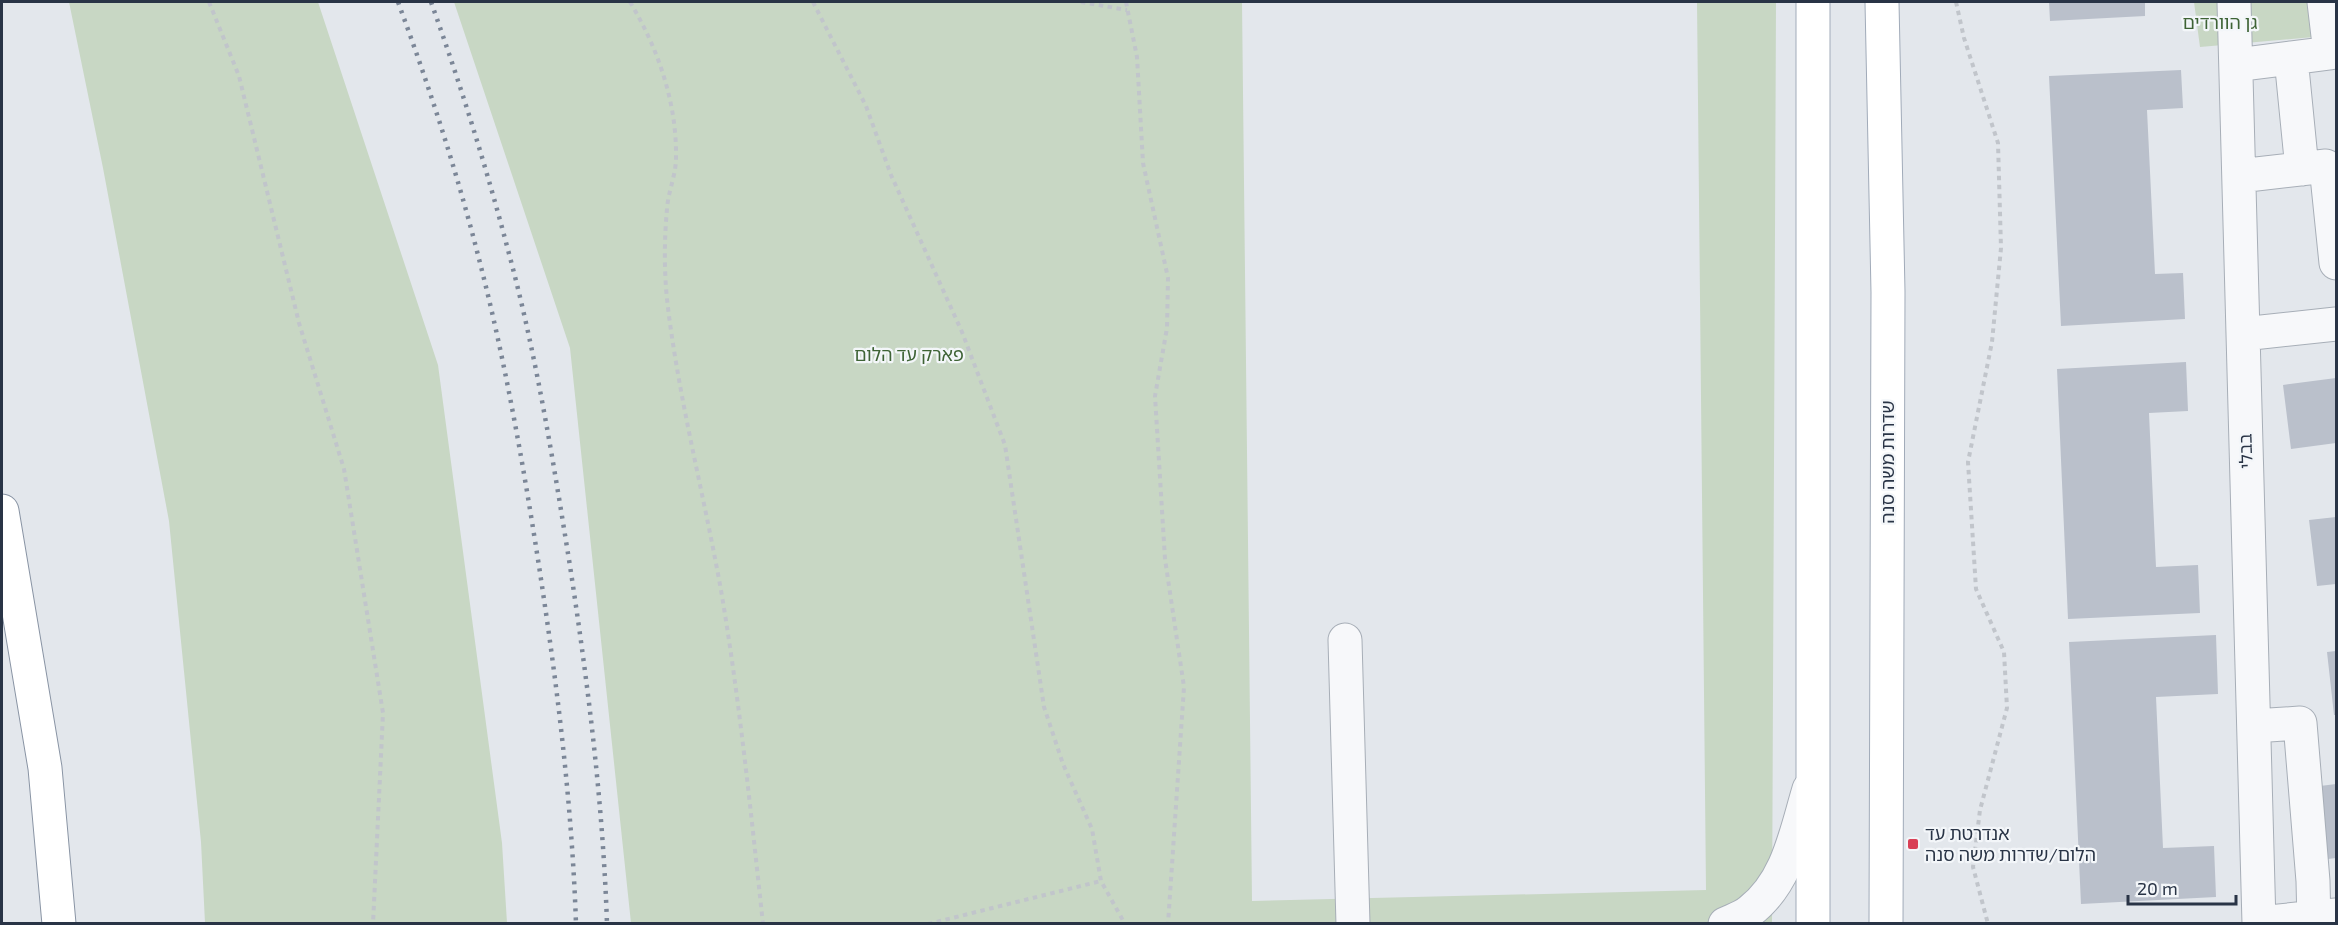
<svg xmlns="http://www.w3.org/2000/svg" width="2338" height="925" viewBox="0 0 2338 925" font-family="'Exo 2','Noto Sans Hebrew',sans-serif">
	<rect width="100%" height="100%" fill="#e3e7ec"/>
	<!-- green -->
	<path fill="#c8d7c4" d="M 69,2 L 318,2 L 438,365 L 502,843 L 507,923 L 205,923 L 201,842 L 169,521 L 103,168 Z
		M 454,2 L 1242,2 L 1252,901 L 1706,890 L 1697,2 L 1776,2 L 1772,923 L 631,923 L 570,348 Z
		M 2194,2 L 2336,2 L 2336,35 L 2200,47 Z"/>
	<!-- building -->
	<path fill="#bac0cb" d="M 2049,2 L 2145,2 L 2145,16 L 2050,21 Z
		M 2181,70 L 2183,108 L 2147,110 L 2155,274 L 2183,273 L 2185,319 L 2061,326 L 2049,76 Z
		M 2186,362 L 2188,411 L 2149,413 L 2156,567 L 2198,565 L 2200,613 L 2068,619 L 2057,369 Z
		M 2336,378 L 2336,443 L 2291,449 L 2283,385 Z
		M 2336,517 L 2336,584 L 2317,586 L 2309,520 Z
		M 2216,635 L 2218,694 L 2156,697 L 2163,848 L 2214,846 L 2216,897 L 2081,904 L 2069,642 Z
		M 2336,651 L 2336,715 L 2334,715 L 2327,652 Z
		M 2336,784 L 2336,858 L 2320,860 L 2312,787 Z"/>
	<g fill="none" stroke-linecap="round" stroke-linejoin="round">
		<!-- minor casing -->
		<g stroke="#a7aeb7" stroke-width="35">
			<path id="minor" d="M 2234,2 L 2259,924
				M 2291,58 L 2302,169
				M 2236,65 L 2330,53 L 2324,2
				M 2239,176 L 2326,166 L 2336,263
				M 2243,334 L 2336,324
				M 1345,640 L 1353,924
				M 2254,726 L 2300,723 L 2313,881 L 2314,924
				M 2259,923 L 2336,915
				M 1725,924 C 1733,920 1743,917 1750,911 C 1788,882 1796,832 1809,789"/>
		</g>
		<!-- major casing -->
		<g stroke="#a1abb9" stroke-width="35">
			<path id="major" d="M 1882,2 L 1888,292 L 1886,924
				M 1813,924 L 1813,2"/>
		</g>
		<!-- highway casing -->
		<g stroke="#8994a4" stroke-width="35">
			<path id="highway" d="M 2,511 L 45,768 L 59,924"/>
		</g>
		<!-- path -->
		<path stroke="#c1c5cb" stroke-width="4" stroke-dasharray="4.5 4.5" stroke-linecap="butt" d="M 209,2 L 239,76 L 299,323 L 344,469 L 383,713 L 373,924
			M 630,2 C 658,48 677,103 676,158 C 676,175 668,192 667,209 C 664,241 664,276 668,308 C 680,405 705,499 722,596 C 740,704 751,814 763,924
			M 813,2 L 866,106 L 891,175 L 962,332 L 1005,445 L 1044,707 L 1063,764 L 1092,829 L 1101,881 L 1125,924
			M 1081,2 L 1127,10
			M 1126,2 L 1137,57 L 1143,163 L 1168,278 L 1167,328 L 1155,396 L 1165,559 L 1184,687 L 1168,924
			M 1956,2 L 1964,38 L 1998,143 L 2001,248 L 1992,342 L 1968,462 L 1976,589 L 2004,652 L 2007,708 L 1980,810 L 1973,867 L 1988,924
			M 928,924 L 1101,881"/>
		<!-- minor -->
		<use href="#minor" stroke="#f7f8fa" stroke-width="33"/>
		<!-- major -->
		<use href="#major" stroke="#fff" stroke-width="33"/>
		<!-- highway -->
		<use href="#highway" stroke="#fff" stroke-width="33"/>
		<!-- rail -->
		<path stroke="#7b8697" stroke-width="4.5" stroke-dasharray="3 6" stroke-linecap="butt" d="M 398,2 C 429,86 457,172 479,259 C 505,360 523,463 539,566 C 557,684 572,804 576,924
			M 431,2 C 460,83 486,166 508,250 C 536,353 553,460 570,566 C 588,684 603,804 607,924"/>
	</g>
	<!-- markers -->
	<rect fill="#d94056" stroke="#f3f6f9" stroke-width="2" x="1907" y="838" width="12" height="12" rx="3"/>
	<g text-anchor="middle" stroke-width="4.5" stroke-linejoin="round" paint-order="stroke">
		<!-- park labels -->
		<g font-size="18" fill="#3e6335" stroke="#f3f6f9">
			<text x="2220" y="29">גן הוורדים</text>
			<text x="909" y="361">פארק עד הלום</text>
		</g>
		<!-- street labels -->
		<g font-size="18" fill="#293446" stroke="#f3f6f9">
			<text transform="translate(2246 451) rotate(-92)" y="6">בבלי</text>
			<text transform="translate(1888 462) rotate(-90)" y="6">שדרות משה סנה</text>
		</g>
		<!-- poi labels -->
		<g font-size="18" fill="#293446" stroke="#f3f6f9" text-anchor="start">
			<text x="1925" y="840">אנדרטת עד<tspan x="1925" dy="21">הלום/שדרות משה סנה</tspan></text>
		</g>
	</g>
	<!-- border -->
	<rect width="2338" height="925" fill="none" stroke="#293446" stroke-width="6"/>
	<!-- scale -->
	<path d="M2128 895v9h108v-9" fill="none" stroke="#293446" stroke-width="3"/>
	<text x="2137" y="895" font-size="18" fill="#293446" stroke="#f3f6f9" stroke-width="4.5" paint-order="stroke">20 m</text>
</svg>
